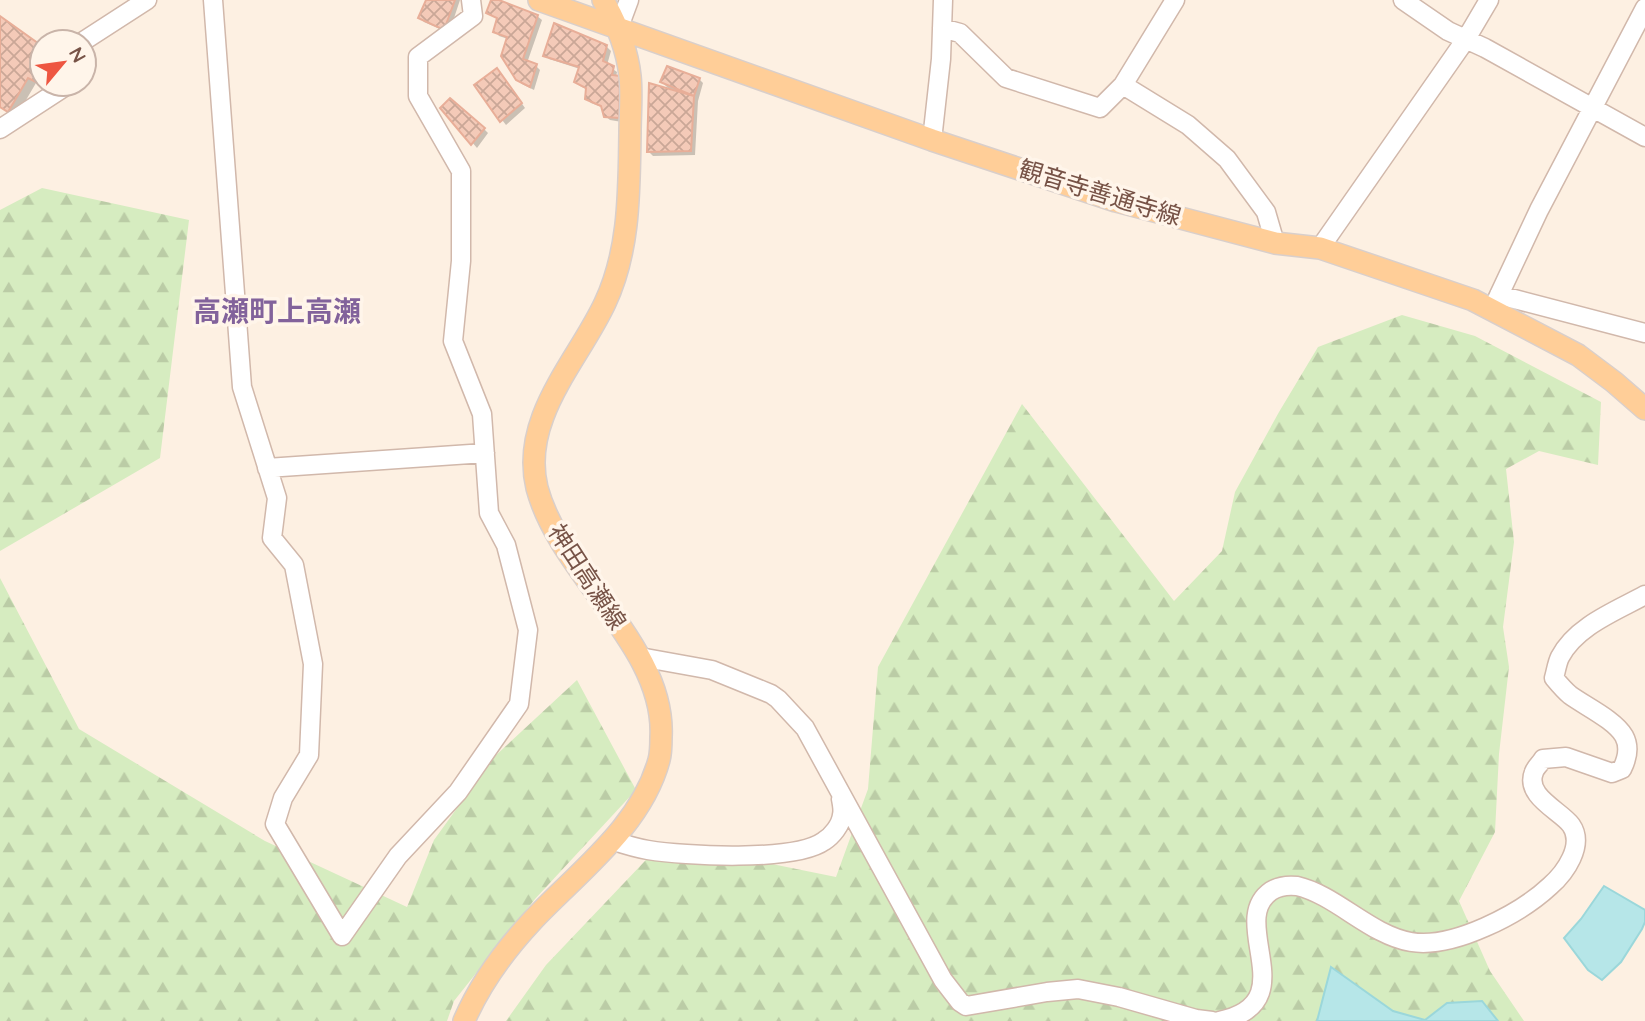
<svg xmlns="http://www.w3.org/2000/svg" width="1645" height="1021" viewBox="0 0 1645 1021" font-family="Quicksand,'Noto Sans JP',sans-serif">
	<defs>
		<pattern id="forest-firs" width="22" height="20" patternUnits="userSpaceOnUse" patternTransform="scale(1.75)"><rect width="22" height="20" fill="#d6ecc0"/><path d="M5 1l3.5 6h-7zM16 11l3.5 6h-7z" fill="#bbcca6"/></pattern>
		<pattern id="building-cross-hatch" width="8" height="8" patternUnits="userSpaceOnUse" patternTransform="scale(1.75)"><rect width="8" height="8" fill="#f4cab8"/><path d="M0 0l8 8M0 8l8-8" fill="none" stroke="#caa797"/></pattern>
	</defs>
	<rect width="100%" height="100%" fill="#fdf0e2"/>
	<!-- forest -->
	<path fill="url(#forest-firs)" d="M 42,188 L 189,220 L 160,458 L 0,551 L 0,210 Z
		M 1402,315 L 1475,336 L 1601,402 L 1598,465 L 1539,451 L 1506,469 L 1514,542 L 1503,627 L 1509,667 L 1499,754 L 1495,832 L 1459,901 L 1490,971 L 1524,1021 L 1498,1021 L 1482,1001 L 1447,1003 L 1425,1020 L 1393,1011 L 1331,967 L 1317,1021 L 506,1021 L 546,965 L 663,842 L 836,877 L 868,789 L 878,667 L 1022,404 L 1174,601 L 1222,551 L 1235,492 L 1279,412 L 1318,347 Z
		M 0,578 L 79,729 L 265,841 L 407,907 L 434,840 L 494,757 L 577,680 L 636,790 L 535,899 L 454,1001 L 447,1021 L 0,1021 Z"/>
	<!-- water -->
	<path fill="#b6e6e8" stroke="#9bd7da" stroke-width="2" d="M 1604,886 L 1645,910 L 1645,922 L 1642,929 L 1621,962 L 1602,980 L 1588,970 L 1564,938 L 1581,919 Z
		M 1331,967 L 1393,1011 L 1425,1020 L 1447,1003 L 1482,1001 L 1498,1021 L 1317,1021 Z"/>
	<!-- shadow -->
	<path fill="#0003" d="M 428,0 L 460,0 L 449,33 L 424,22 L 420,18 Z
		M 493,0 L 537,16 L 542,20 L 527,63 L 536,66 L 540,70 L 534,90 L 522,84 L 517,79 L 508,39 L 499,36 L 495,31 L 499,20 L 488,12 Z
		M 0,18 L 42,48 L 42,84 L 50,84 L 46,89 L 36,83 L 16,117 L 0,107 Z
		M 606,46 L 611,51 L 607,65 L 617,72 L 616,77 L 623,82 L 622,122 L 610,120 L 605,116 L 604,108 L 591,103 L 587,99 L 588,90 L 580,86 L 576,82 L 580,69 L 549,59 L 545,55 Z
		M 501,74 L 525,108 L 506,125 L 476,86 Z
		M 699,79 L 703,83 L 698,101 L 695,155 L 653,156 L 649,152 L 671,91 L 662,82 Z
		M 443,108 L 484,129 L 488,133 L 477,148 Z"/>
	<!-- building -->
	<path fill="url(#building-cross-hatch)" stroke="#e8ae98" stroke-width="2" d="M 426,0 L 455,0 L 444,30 L 418,18 Z
		M 491,0 L 499,0 L 538,15 L 523,59 L 537,64 L 530,87 L 516,80 L 501,56 L 507,37 L 493,32 L 497,18 L 486,13 Z
		M 0,16 L 42,46 L 42,79 L 38,83 L 28,78 L 8,112 L 0,107 Z
		M 554,23 L 607,45 L 603,61 L 614,66 L 612,75 L 620,76 L 619,118 L 604,117 L 601,106 L 585,99 L 586,88 L 574,82 L 579,67 L 543,56 Z
		M 667,66 L 700,78 L 694,96 L 660,82 Z
		M 497,68 L 522,103 L 500,122 L 474,85 Z
		M 649,83 L 694,96 L 691,151 L 647,152 Z
		M 450,98 L 485,128 L 471,145 L 440,108 Z"/>
	<g fill="none" stroke-linecap="round" stroke-linejoin="round">
		<!-- minor casing -->
		<g stroke="#d1b8ab" stroke-width="21">
			<path id="minor" d="M 213,0 L 242,387 L 277,498 L 272,538 L 294,565 L 313,664 L 309,755 L 283,798 L 275,824 L 342,936 L 398,856 L 458,792 L 519,704 L 528,630 L 506,545 L 489,513 L 482,414 L 453,341 L 461,261 L 461,171 L 418,96 L 418,57 L 473,16 L 471,0
				M 1403,0 L 1448,31 L 1485,48 L 1645,137
				M 619,27 L 629,0
				M 942,28 L 960,33 L 1006,78 L 1100,108 L 1123,85 L 1175,0
				M 82,42 L 147,0
				M 1123,85 L 1188,125 L 1227,159 L 1266,212 L 1275,243
				M 0,129 L 69,84
				M 932,140 L 941,59 L 943,0
				M 1320,248 L 1466,39 L 1489,0
				M 1499,295 L 1645,333
				M 1492,310 L 1539,210 L 1645,8
				M 267,468 L 485,453
				M 640,657 L 712,670 L 771,694 L 778,699 L 805,728 L 943,980 L 960,1002 L 966,1006 L 1047,992 L 1078,989 L 1119,997 L 1196,1019 L 1212,1021
				M 611,840 C 623,844 636,848 648,850 C 684,856 795,862 824,841 C 832,836 841,825 842,815 C 843,811 842,804 841,799
				M 1219,1021 C 1307,1003 1226,922 1271,891 C 1279,886 1288,885 1297,886 C 1336,895 1370,935 1411,942 C 1453,949 1520,914 1550,886 C 1565,873 1585,845 1571,825 C 1561,811 1524,796 1534,772 C 1535,768 1541,763 1543,759 L 1566,757 L 1612,773 L 1622,769 C 1627,759 1630,747 1624,736 C 1615,720 1585,706 1570,695 C 1564,690 1559,684 1554,678 C 1556,671 1557,663 1560,657 C 1576,626 1616,611 1645,595"/>
		</g>
		<!-- major casing -->
		<g stroke="#d9cfcb" stroke-width="24">
			<path id="major" d="M 539,0 L 932,140 L 1116,201 L 1275,243 L 1320,248 L 1473,300 L 1578,355 L 1614,382 L 1645,409
				M 464,1021 C 480,984 504,951 532,921 C 577,873 641,827 659,760 C 661,753 661,745 661,737 C 666,646 560,575 537,488 C 520,418 578,361 605,303 C 630,250 629,191 630,133 C 630,114 632,94 630,76 C 627,48 617,24 603,0"/>
		</g>
		<!-- minor -->
		<use href="#minor" stroke="#fff" stroke-width="18"/>
		<!-- major -->
		<use href="#major" stroke="#ffce98" stroke-width="21"/>
	</g>
	<g text-anchor="middle" stroke-width="7" stroke-linejoin="round" paint-order="stroke">
		<!-- street labels -->
		<g font-size="24" fill="#775347" stroke="#fff5ea">
			<text transform="translate(1100 193) rotate(17)" y="8">観音寺善通寺線</text>
			<text transform="translate(587 577) rotate(57)" y="8">神田高瀬線</text>
		</g>
		<!-- quarter labels -->
		<g font-size="28" font-weight="bold" fill="#82629b" stroke="#fff5ea">
			<text x="277" y="321">高瀬町上高瀬</text>
		</g>
	</g>
	<!-- north arrow -->
	<g transform="translate(63 63) rotate(61)"><circle r="33" fill="#fff5ea" stroke="#c9b4a9" stroke-width="2"/>
	<path d="M0-5L12 26L0 18L-12 26Z" fill="#ee5641"/>
	<text y="-10" font-size="19" font-weight="bold" text-anchor="middle" fill="#775347">N</text>
	</g>
</svg>
